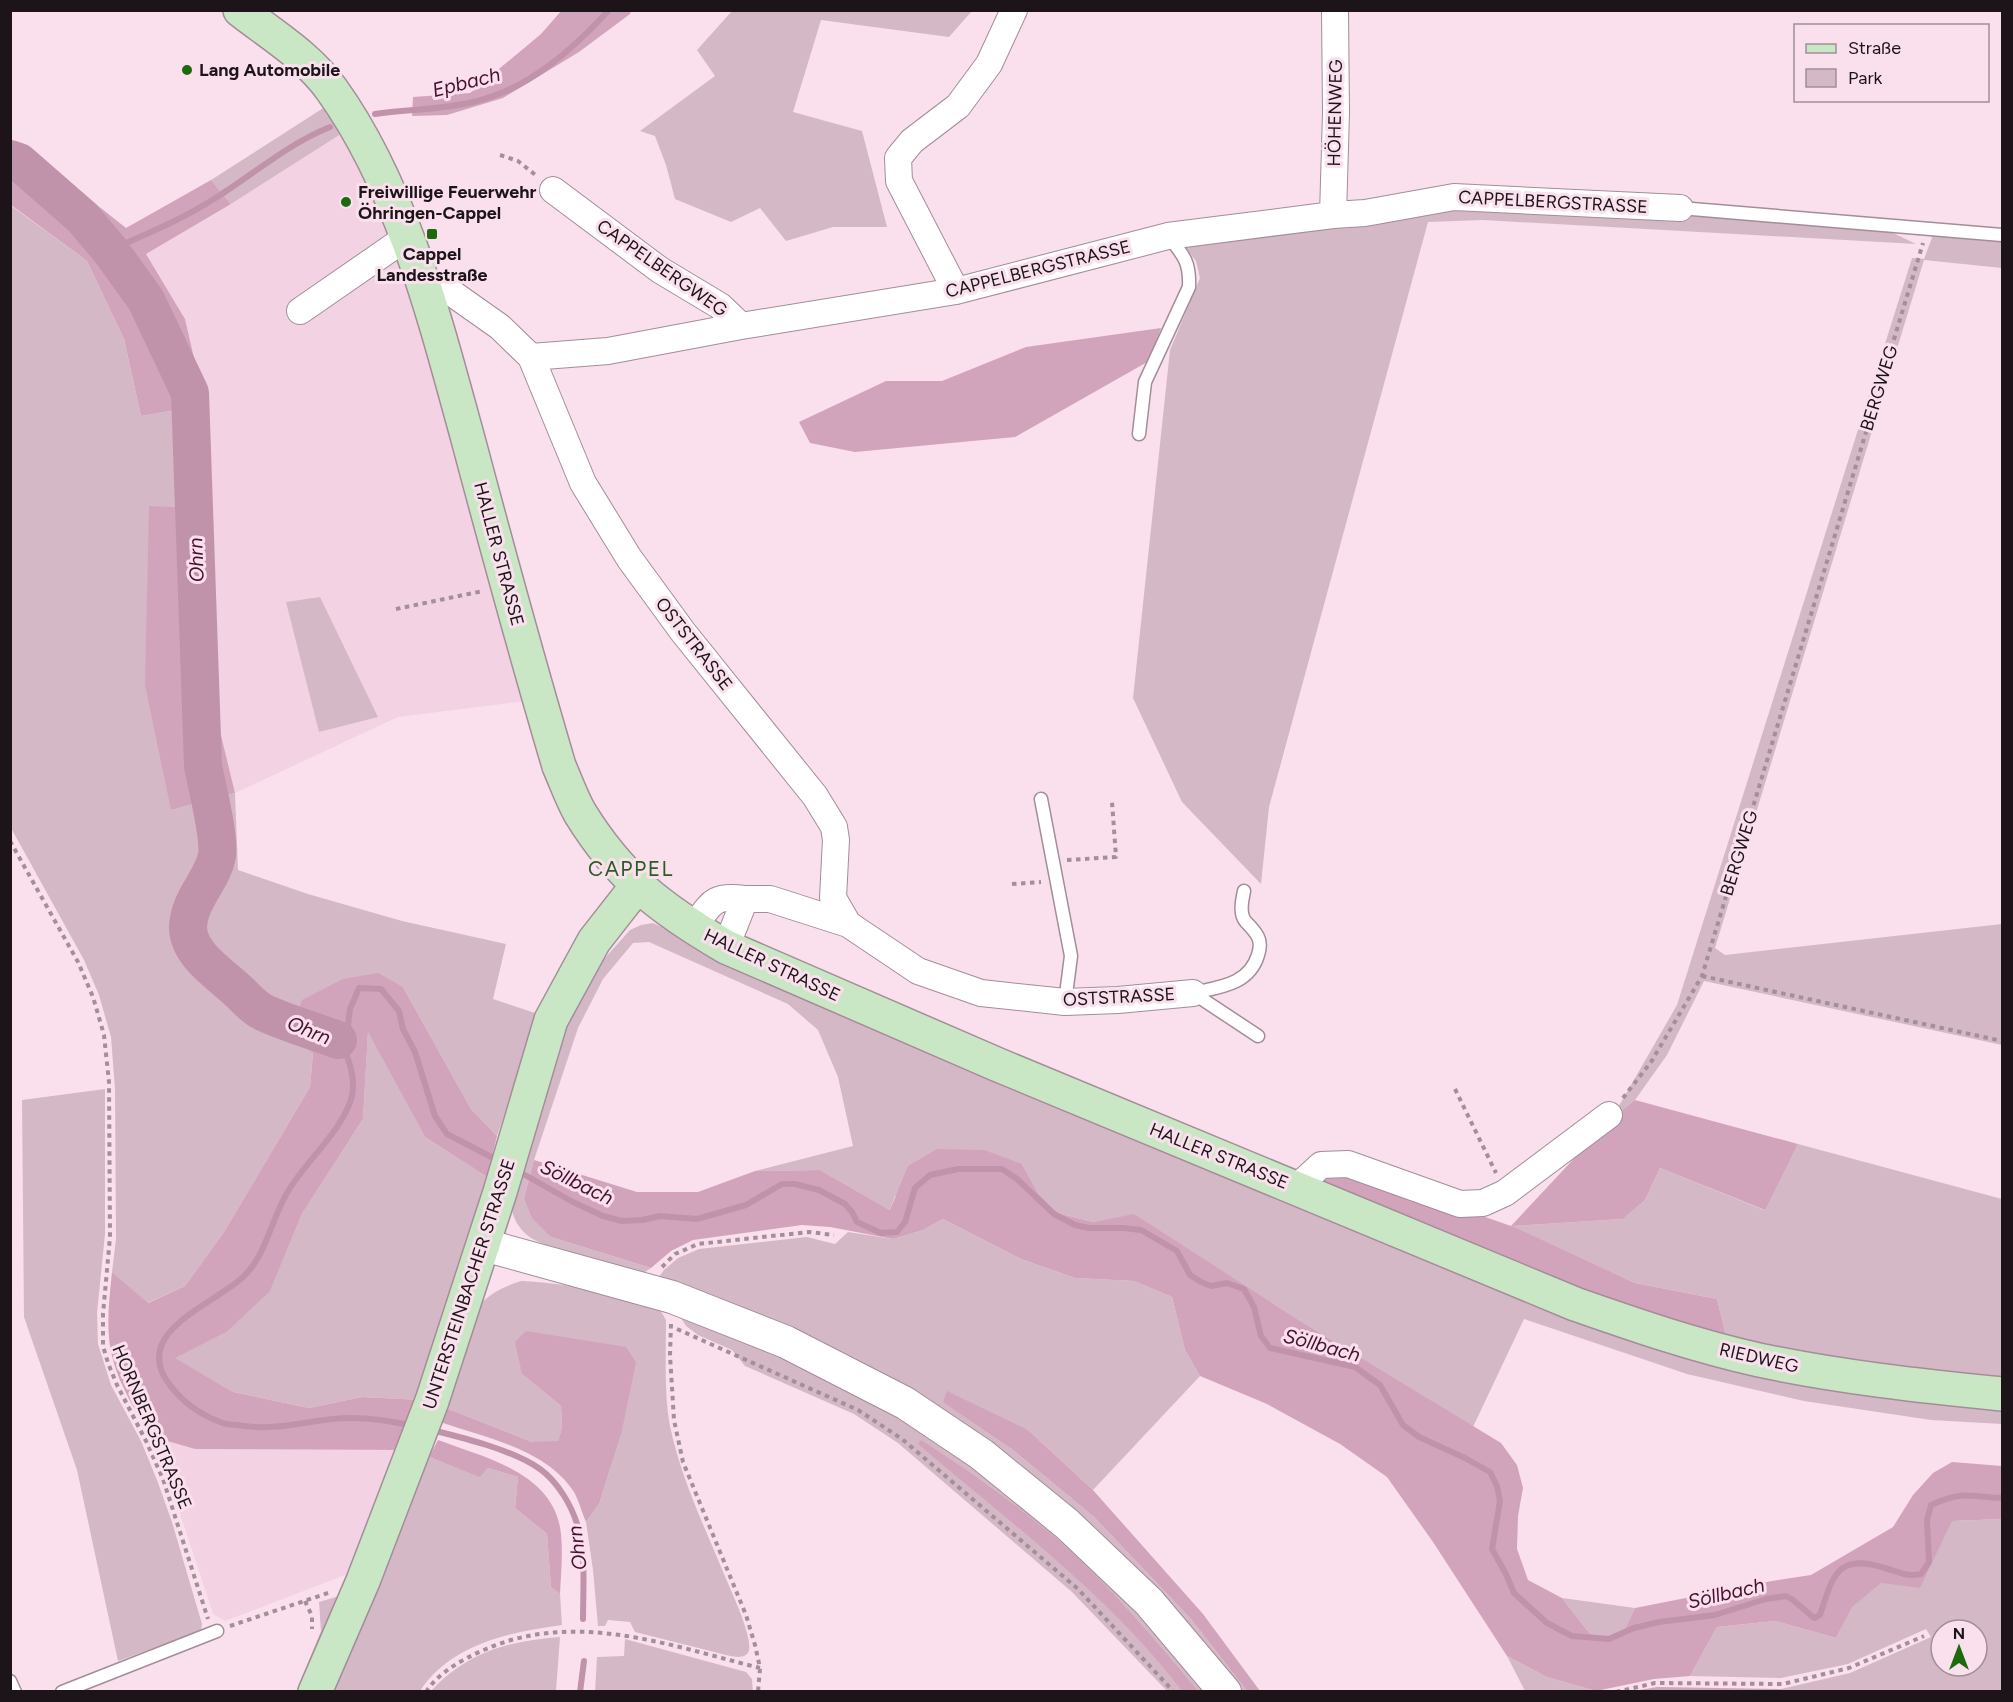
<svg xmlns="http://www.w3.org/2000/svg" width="2013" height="1702" viewBox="0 0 2013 1702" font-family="Figtree,sans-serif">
	<rect width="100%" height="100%" fill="#f9e0ec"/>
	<!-- built -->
	<path fill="#f3d3e3" d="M 344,132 L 404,258 L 525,701 L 398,717 L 235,793 L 220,731 L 207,507 L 205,405 L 185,319 L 146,254 L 231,204 Z
		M 150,1436 L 195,1449 L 403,1450 L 356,1571 L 225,1621 L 213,1614 L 169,1480 Z"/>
	<!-- green -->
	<path fill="#d5b8c6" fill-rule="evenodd" d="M 732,11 L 972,11 L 949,37 L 821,20 L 793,112 L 862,131 L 887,227 L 833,227 L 786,241 L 760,208 L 731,222 L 675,199 L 666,165 L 655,136 L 640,131 L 715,76 L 697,50 Z
		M 328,105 L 344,132 L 231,204 L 211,180 Z
		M 1456,204 L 1708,215 L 1891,232 L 1916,244 L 1483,220 L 1428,222 L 1269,807 L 1261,884 L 1182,802 L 1133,698 L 1170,350 L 1200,278 L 1196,261 L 1180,241 Z
		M 10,205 L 87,261 L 124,339 L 141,416 L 205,405 L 207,507 L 149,506 L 171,810 L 235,793 L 238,870 L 308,894 L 402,921 L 506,944 L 493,999 L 538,1014 L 497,1136 L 471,1109 L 403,987 L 313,1053 L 310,1087 L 224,1232 L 185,1286 L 147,1303 L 112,1272 L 116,1239 L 115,1089 L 111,1037 L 99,995 L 84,960 L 11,828 Z
		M 1933,235 L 2002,241 L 2002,268 L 1924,260 L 1715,948 L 1725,955 L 2002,924 L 2002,1045 L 1704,981 L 1667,1055 L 1635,1100 L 1612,1118 L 1677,1005 L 1912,258 L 1924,259 Z
		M 320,597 L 378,717 L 319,732 L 286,602 Z
		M 653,923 L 664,928 L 724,962 L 1571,1314 L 2002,1404 L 2002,1424 L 1931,1420 L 1804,1401 L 1687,1374 L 1524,1319 L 1473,1427 L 1302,1322 L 1134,1215 L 1093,1222 L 1057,1213 L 1038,1193 L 1022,1164 L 895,1196 L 890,1210 L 820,1170 L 755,1171 L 853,1146 L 838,1077 L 818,1030 L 788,1004 L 649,942 L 633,943 L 603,979 L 578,1028 L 534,1160 L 524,1198 L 551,1237 L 651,1268 L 642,1274 C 618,1267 543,1249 527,1235 C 517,1226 514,1219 511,1207 L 565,1025 L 595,969 L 630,930 L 641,925 Z
		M 368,1031 L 425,1137 L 487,1177 L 469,1247 L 422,1400 L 362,1397 L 309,1408 L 233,1392 L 174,1358 L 227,1332 L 270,1290 L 302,1214 L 363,1119 Z
		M 105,1089 L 105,1234 L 97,1313 L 98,1344 L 111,1385 L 141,1441 L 157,1480 L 172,1522 L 202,1624 L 201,1631 L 118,1661 L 77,1470 L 24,1317 L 22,1100 Z
		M 1798,1144 L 2002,1199 L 2002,1379 L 1901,1368 L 1813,1355 L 1726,1335 L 1717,1299 L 1635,1283 L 1511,1226 L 1623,1219 L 1645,1200 L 1660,1168 L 1764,1210 Z
		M 943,1219 L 1021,1259 L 1075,1278 L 1134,1281 L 1172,1297 L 1185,1350 L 1200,1376 L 1093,1490 L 1028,1430 L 943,1401 L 1013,1450 L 1094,1517 L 1191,1619 L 1247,1691 L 1238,1691 L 987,1449 L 656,1281 L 664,1270 L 678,1258 L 699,1249 L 807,1237 L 835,1244 L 848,1232 L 893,1239 L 923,1230 Z
		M 521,1281 C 550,1282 635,1293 658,1309 C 662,1312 663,1315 666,1320 C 666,1352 664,1395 670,1426 C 681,1479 706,1530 727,1581 C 733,1595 752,1636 749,1650 C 747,1659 736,1657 730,1656 L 635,1632 L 630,1622 L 608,1620 L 605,1626 L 598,1626 L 593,1570 L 586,1522 L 599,1504 L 621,1435 L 522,1374 L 561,1406 L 562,1428 L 558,1442 L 532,1442 L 446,1408 L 475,1309 C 489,1294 502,1287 521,1281 Z
		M 686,1315 L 781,1350 L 902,1414 L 1062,1532 L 1212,1691 L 1167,1691 L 1072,1592 L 898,1443 L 854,1414 L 745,1366 L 732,1350 L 698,1335 L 686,1326 L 681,1318 Z
		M 423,1455 L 480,1476 L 488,1468 L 518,1477 L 515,1508 L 547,1534 L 551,1587 L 560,1594 L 562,1625 C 510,1632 451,1644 420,1691 L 326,1692 Z
		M 2002,1519 L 2002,1691 L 1795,1692 L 1781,1689 L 1850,1673 L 1931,1637 L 1926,1629 L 1848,1664 L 1781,1678 L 1690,1676 L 1717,1627 L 1775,1621 L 1836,1638 L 1852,1606 L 1952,1521 ZM 1941,1630 L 1977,1630 L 1977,1666 L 1941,1666 Z
		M 336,1597 L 343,1601 L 304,1691 L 296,1692 L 321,1631 L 319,1602 Z
		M 1562,1598 L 1635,1608 L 1624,1631 L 1609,1637 L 1590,1634 Z
		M 560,1637 L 556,1691 L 431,1691 C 467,1652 508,1641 560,1637 Z
		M 625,1639 L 746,1672 L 752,1679 L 753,1692 L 595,1692 L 597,1657 L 624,1656 Z
		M 1507,1656 L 1547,1677 L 1596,1691 L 1525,1691 Z"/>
	<!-- forest -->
	<path fill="#d2a4bc" d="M 562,10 L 631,11 L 630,14 L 579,52 L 503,98 L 447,115 L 412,116 L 413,97 L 470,93 L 541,34 Z
		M 11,144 L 29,151 L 126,228 L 211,180 L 231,204 L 146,254 L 185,319 L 205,405 L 141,416 L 124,339 L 87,261 L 11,205 Z
		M 1161,328 L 1149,361 L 1015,437 L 855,452 L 810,443 L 799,422 L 886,381 L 942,381 L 1026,347 Z
		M 149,506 L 207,507 L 220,731 L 235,793 L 171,810 L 145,685 Z
		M 378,973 L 403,987 L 471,1109 L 497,1136 L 487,1177 L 425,1137 L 368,1032 L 363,1119 L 302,1214 L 270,1291 L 227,1332 L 175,1358 L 233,1392 L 309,1408 L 362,1397 L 422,1400 L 403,1450 L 195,1449 L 150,1436 C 137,1412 120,1387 113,1360 C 105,1331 109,1302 112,1272 L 148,1303 L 185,1286 L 224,1232 L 310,1087 L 313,1053 L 288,1036 L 302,1000 L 343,979 Z
		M 1635,1100 L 1798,1144 L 1765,1210 L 1660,1168 L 1645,1200 L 1623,1219 L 1512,1226 L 1635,1283 L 1717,1299 L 1726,1335 L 1632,1310 L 1567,1285 L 1316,1179 L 1350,1170 L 1511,1226 L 1612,1118 Z
		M 937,1149 L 984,1150 L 1022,1164 L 1038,1193 L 1057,1213 L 1093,1222 L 1134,1214 L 1302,1322 L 1501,1443 L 1517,1465 L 1523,1488 L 1518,1516 L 1517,1549 L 1528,1580 L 1562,1598 L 1590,1634 L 1609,1637 L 1624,1631 L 1635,1608 L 1772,1581 L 1811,1575 L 1893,1527 L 1913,1495 L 1933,1473 L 1952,1462 L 2002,1466 L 2002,1519 L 1952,1521 L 1920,1588 L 1881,1583 L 1852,1607 L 1836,1638 L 1775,1621 L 1717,1627 L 1690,1676 L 1654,1679 L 1596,1691 L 1547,1677 L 1507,1656 L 1433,1542 L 1387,1477 L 1340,1444 L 1267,1404 L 1200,1376 L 1185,1350 L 1172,1297 L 1134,1281 L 1075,1278 L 1021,1259 L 943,1219 L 923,1230 L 893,1239 L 830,1227 L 802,1225 L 693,1240 L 671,1251 L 651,1268 L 551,1237 L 532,1218 L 524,1198 L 534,1160 L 637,1192 L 698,1192 L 755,1171 L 820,1170 L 890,1210 L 908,1166 Z
		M 526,1331 L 626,1347 L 636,1362 L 621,1435 L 599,1504 L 586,1522 C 582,1513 579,1501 574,1492 C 546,1449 486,1438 440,1422 L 446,1408 L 532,1442 L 558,1441 L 562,1428 L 561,1406 L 522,1374 L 515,1342 Z
		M 947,1391 L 1028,1430 L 1093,1490 L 1203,1614 L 1260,1691 L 1247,1691 L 1191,1619 L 1094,1517 L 1013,1450 L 943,1402 Z
		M 438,1440 C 486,1458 555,1473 561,1534 C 563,1554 561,1574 560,1594 L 551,1587 L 547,1534 L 515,1508 L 518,1477 L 488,1468 L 480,1477 L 429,1457 Z
		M 921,1440 C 968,1470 1015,1503 1058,1540 C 1110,1585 1154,1639 1198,1691 L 1182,1691 C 1110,1596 1008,1521 918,1444 Z
		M 1657,1687 L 1781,1689 L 1795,1691 L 1634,1691 Z"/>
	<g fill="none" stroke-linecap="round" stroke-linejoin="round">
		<!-- stream -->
		<path stroke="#c193ab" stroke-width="6" d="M 375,114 C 409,109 444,110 477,101 C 530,88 573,49 609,10
			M 110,250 C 147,234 183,219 217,197 C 255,173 288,144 330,127
			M 516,1170 L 573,1202 L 603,1216 L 622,1221 L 642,1220 L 660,1216 L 697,1219 L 746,1205 L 782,1184 L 795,1184 L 819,1190 L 845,1204 L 852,1212 L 857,1222 L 881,1233 L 897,1232 L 905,1222 L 915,1188 L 930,1175 L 958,1169 L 1002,1169 L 1017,1179 L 1054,1214 L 1075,1225 L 1089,1228 L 1123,1228 L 1141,1230 L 1177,1251 L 1190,1275 L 1201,1282 L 1211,1286 L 1227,1283 L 1244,1289 L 1254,1307 L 1261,1336 L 1270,1348 L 1355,1367 L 1380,1385 L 1403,1425 L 1419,1437 L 1465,1458 L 1490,1472 L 1497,1486 L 1500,1501 L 1492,1549 L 1506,1574 L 1514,1593 L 1547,1623 L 1572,1636 L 1609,1639 L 1634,1628 L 1659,1622 L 1715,1615 L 1766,1599 L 1786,1596 L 1793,1600 L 1814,1618 L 1820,1615 C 1833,1575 1837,1553 1885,1568 C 1899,1572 1906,1577 1921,1574 L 1929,1562 L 1927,1520 L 1931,1505 C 1964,1490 1969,1497 2002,1498
			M 413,1426 C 387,1420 358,1416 332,1419 C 297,1423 274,1431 237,1425 C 232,1425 225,1424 220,1422 C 199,1414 180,1400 167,1381 C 133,1331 216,1303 243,1277 C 266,1256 271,1220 287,1193 C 305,1161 343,1131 352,1096 C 356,1077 348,1054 338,1040 L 347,1033 L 350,1009 L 359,988 L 381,989 L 399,1011 L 403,1029 L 415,1052 L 435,1116 L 447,1134 L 499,1161
			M 432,1430 C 464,1438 513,1450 540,1469 C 558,1482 572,1506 578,1527 C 586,1551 583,1593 583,1619
			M 580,1692 L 584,1661"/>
		<!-- river -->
		<path stroke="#c193ab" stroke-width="38" d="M 10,159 L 19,162 L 82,217 L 110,250 L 146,300 L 190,393 L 203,766 C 207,786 220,838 217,856 C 212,881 189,899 188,927 C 188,954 219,973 237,990 C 244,996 252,1006 261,1011 C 282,1022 315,1031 338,1040"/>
		<!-- service casing -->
		<g stroke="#a38d98" stroke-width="15">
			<path id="service" d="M 1680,208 L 2002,235
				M 1139,434 L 1145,382 L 1189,287 C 1190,262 1184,256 1169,237
				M 1041,799 L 1071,956 L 1065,1002
				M 1244,891 C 1242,901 1239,914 1246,922 C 1251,927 1255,931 1258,937 C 1261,943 1260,949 1258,955 C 1249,985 1219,987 1193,993 L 1258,1036
				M 10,1681 L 15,1692
				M 62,1692 L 217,1631"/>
		</g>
		<!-- minor casing -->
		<g stroke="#a38d98" stroke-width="28">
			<path id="minor" d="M 553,190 L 660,270 L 720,306 L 741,326
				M 1333,215 L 1336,113 L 1335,10
				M 422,282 L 449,291 L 500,327 L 531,357 L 608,351 L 741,326 L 956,291 L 1168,236 L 1333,215 L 1365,213 L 1454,197 L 1680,208
				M 956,291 L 899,181 L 898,158 L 912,141 L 958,106 L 989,64 L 1014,10
				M 300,311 L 407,237
				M 531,357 L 583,483 L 629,558 L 683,632 L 815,796 L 834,827 L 836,840 L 833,898 L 848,924
				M 693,928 C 711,904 712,894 745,899
				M 726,947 L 745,899 L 770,899 L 848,924 L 918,971 L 981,993 L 1065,1002 L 1118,1000 L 1193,993
				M 1296,1188 L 1321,1165 L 1348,1164 L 1460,1204 L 1483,1203 L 1505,1193 L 1609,1115"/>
		</g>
		<!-- tertiary casing -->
		<g stroke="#a38d98" stroke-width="34">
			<path id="tertiary" d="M 484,1245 L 672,1297 L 786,1342 L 905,1403 L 981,1454 L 1067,1524 L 1149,1602 L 1225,1692"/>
		</g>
		<!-- secondary casing -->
		<g stroke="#a38d98" stroke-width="36">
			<path id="secondary" d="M 240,10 C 272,35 309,57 332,90 C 403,189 436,323 468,439 C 497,548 527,658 559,766 C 566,782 572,799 580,813 C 620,878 661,909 726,947 L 996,1064 L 1575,1304 C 1635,1325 1696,1346 1759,1360 C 1839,1377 1921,1386 2002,1394
				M 315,1692 L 363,1581 L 432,1401 L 500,1192 L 551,1020 L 594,941 L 637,886"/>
		</g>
		<!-- path -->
		<path stroke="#a28f98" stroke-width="4" stroke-dasharray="4.5 4.5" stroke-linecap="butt" d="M 500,155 L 518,161 L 538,177
			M 396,609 L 483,591
			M 10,841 L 78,962 L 93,997 L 104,1035 L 109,1082 L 110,1237 L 103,1314 L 103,1346 L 108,1363 L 117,1385 L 146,1441 L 163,1479 L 208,1619
			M 1067,860 L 1116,857 L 1112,802
			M 1012,884 L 1041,882
			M 1702,976 L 2002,1041
			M 1455,1089 L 1496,1173
			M 1623,1098 L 1651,1062 L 1702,976 L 1923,243
			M 662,1267 L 675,1254 L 698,1244 L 809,1232 L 834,1235
			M 671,1324 L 670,1355 L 674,1420 L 683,1462 L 746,1615 L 755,1645 L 760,1668 L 758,1692
			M 677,1329 L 858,1410 L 902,1439 L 1078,1589 L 1174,1692
			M 305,1601 L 312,1616 L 312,1629
			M 230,1626 L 331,1592
			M 426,1692 C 436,1676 456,1663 473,1655 C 568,1607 664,1644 760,1668
			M 1616,1692 L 1655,1683 L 1783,1684 L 1849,1668 L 1924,1636"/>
		<!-- service -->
		<use href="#service" stroke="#fff" stroke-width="12"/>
		<!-- minor -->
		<use href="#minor" stroke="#fff" stroke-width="26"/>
		<!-- tertiary -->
		<use href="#tertiary" stroke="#fff" stroke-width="32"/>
		<!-- secondary -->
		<use href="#secondary" stroke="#cae7c5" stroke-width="33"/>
	</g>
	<!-- markers -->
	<g fill="#1c6a0b" stroke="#f9e0ec" stroke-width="2">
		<circle cx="187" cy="70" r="6"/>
		<circle cx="346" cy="202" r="6"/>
		<rect x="426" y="228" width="12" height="12" rx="3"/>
	</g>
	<g text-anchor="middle" stroke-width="6" stroke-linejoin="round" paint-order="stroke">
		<!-- poi labels -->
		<g font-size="18" font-weight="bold" fill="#1d1419" stroke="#f9e0ec" text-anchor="start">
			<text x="199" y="76">Lang Automobile</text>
			<text x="358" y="198">Freiwillige Feuerwehr<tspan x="358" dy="21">Öhringen-Cappel</tspan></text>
			<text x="432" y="260" text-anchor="middle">Cappel<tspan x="432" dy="21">Landesstraße</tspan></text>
		</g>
		<!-- street labels -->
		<g font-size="18" fill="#1d1419" stroke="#f9e0ec">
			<text transform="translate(1335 113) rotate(-89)" y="6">HÖHENWEG</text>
			<text transform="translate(1553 202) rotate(3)" y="6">CAPPELBERGSTRASSE</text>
			<text transform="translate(662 268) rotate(35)" y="6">CAPPELBERGWEG</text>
			<text transform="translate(1038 269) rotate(-14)" y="6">CAPPELBERGSTRASSE</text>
			<text transform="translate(1879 388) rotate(-73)" y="6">BERGWEG</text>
			<text transform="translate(499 554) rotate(75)" y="6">HALLER STRASSE</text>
			<text transform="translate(694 644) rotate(52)" y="6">OSTSTRASSE</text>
			<text transform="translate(1739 853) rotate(-73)" y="6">BERGWEG</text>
			<text transform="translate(772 965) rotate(25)" y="6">HALLER STRASSE</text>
			<text transform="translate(1119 997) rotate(-3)" y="6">OSTSTRASSE</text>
			<text transform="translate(1219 1156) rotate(22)" y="6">HALLER STRASSE</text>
			<text transform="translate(469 1284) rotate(-72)" y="6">UNTERSTEINBACHER STRASSE</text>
			<text transform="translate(1759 1358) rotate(13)" y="6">RIEDWEG</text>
			<text transform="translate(152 1427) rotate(67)" y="6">HORNBERGSTRASSE</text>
		</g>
		<!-- water labels -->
		<g font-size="20" font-style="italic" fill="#481133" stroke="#f9e0ec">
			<text transform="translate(466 82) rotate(-14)" y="7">Epbach</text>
			<text transform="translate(196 560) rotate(-92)" y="7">Ohrn</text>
			<text transform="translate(309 1030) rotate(22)" y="7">Ohrn</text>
			<text transform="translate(577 1182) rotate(26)" y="7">Söllbach</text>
			<text transform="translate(1322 1345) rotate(15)" y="7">Söllbach</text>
			<text transform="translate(577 1548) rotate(-97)" y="7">Ohrn</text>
			<text transform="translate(1726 1593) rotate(-13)" y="7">Söllbach</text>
		</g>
		<!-- quarter labels -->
		<g font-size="21" letter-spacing="1.5" fill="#2c5b24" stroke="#f9e0ec">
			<text x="631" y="876">CAPPEL</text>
		</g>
	</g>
	<!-- border -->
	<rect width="2013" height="1702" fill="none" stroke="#1d1419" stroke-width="24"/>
	<!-- legend -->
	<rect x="1794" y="24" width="195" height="78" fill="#f9e0ec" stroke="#a18e98" stroke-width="1.5"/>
	<rect x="1806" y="44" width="30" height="9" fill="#cae7c5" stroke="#a18e98" stroke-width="1.5"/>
	<text x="1848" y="54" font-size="18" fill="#1d1419">Straße</text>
	<rect x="1806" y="69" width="30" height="18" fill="#d5b8c6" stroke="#a18e98" stroke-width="1.5"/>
	<text x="1848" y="84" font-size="18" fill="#1d1419">Park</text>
	<!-- north arrow -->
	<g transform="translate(1959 1648)"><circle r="28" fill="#f9e0ec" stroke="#a18e98" stroke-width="1.5"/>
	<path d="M0-4.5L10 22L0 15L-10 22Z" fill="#1c6a0b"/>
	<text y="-9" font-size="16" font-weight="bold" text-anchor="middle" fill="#1d1419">N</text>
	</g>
</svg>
